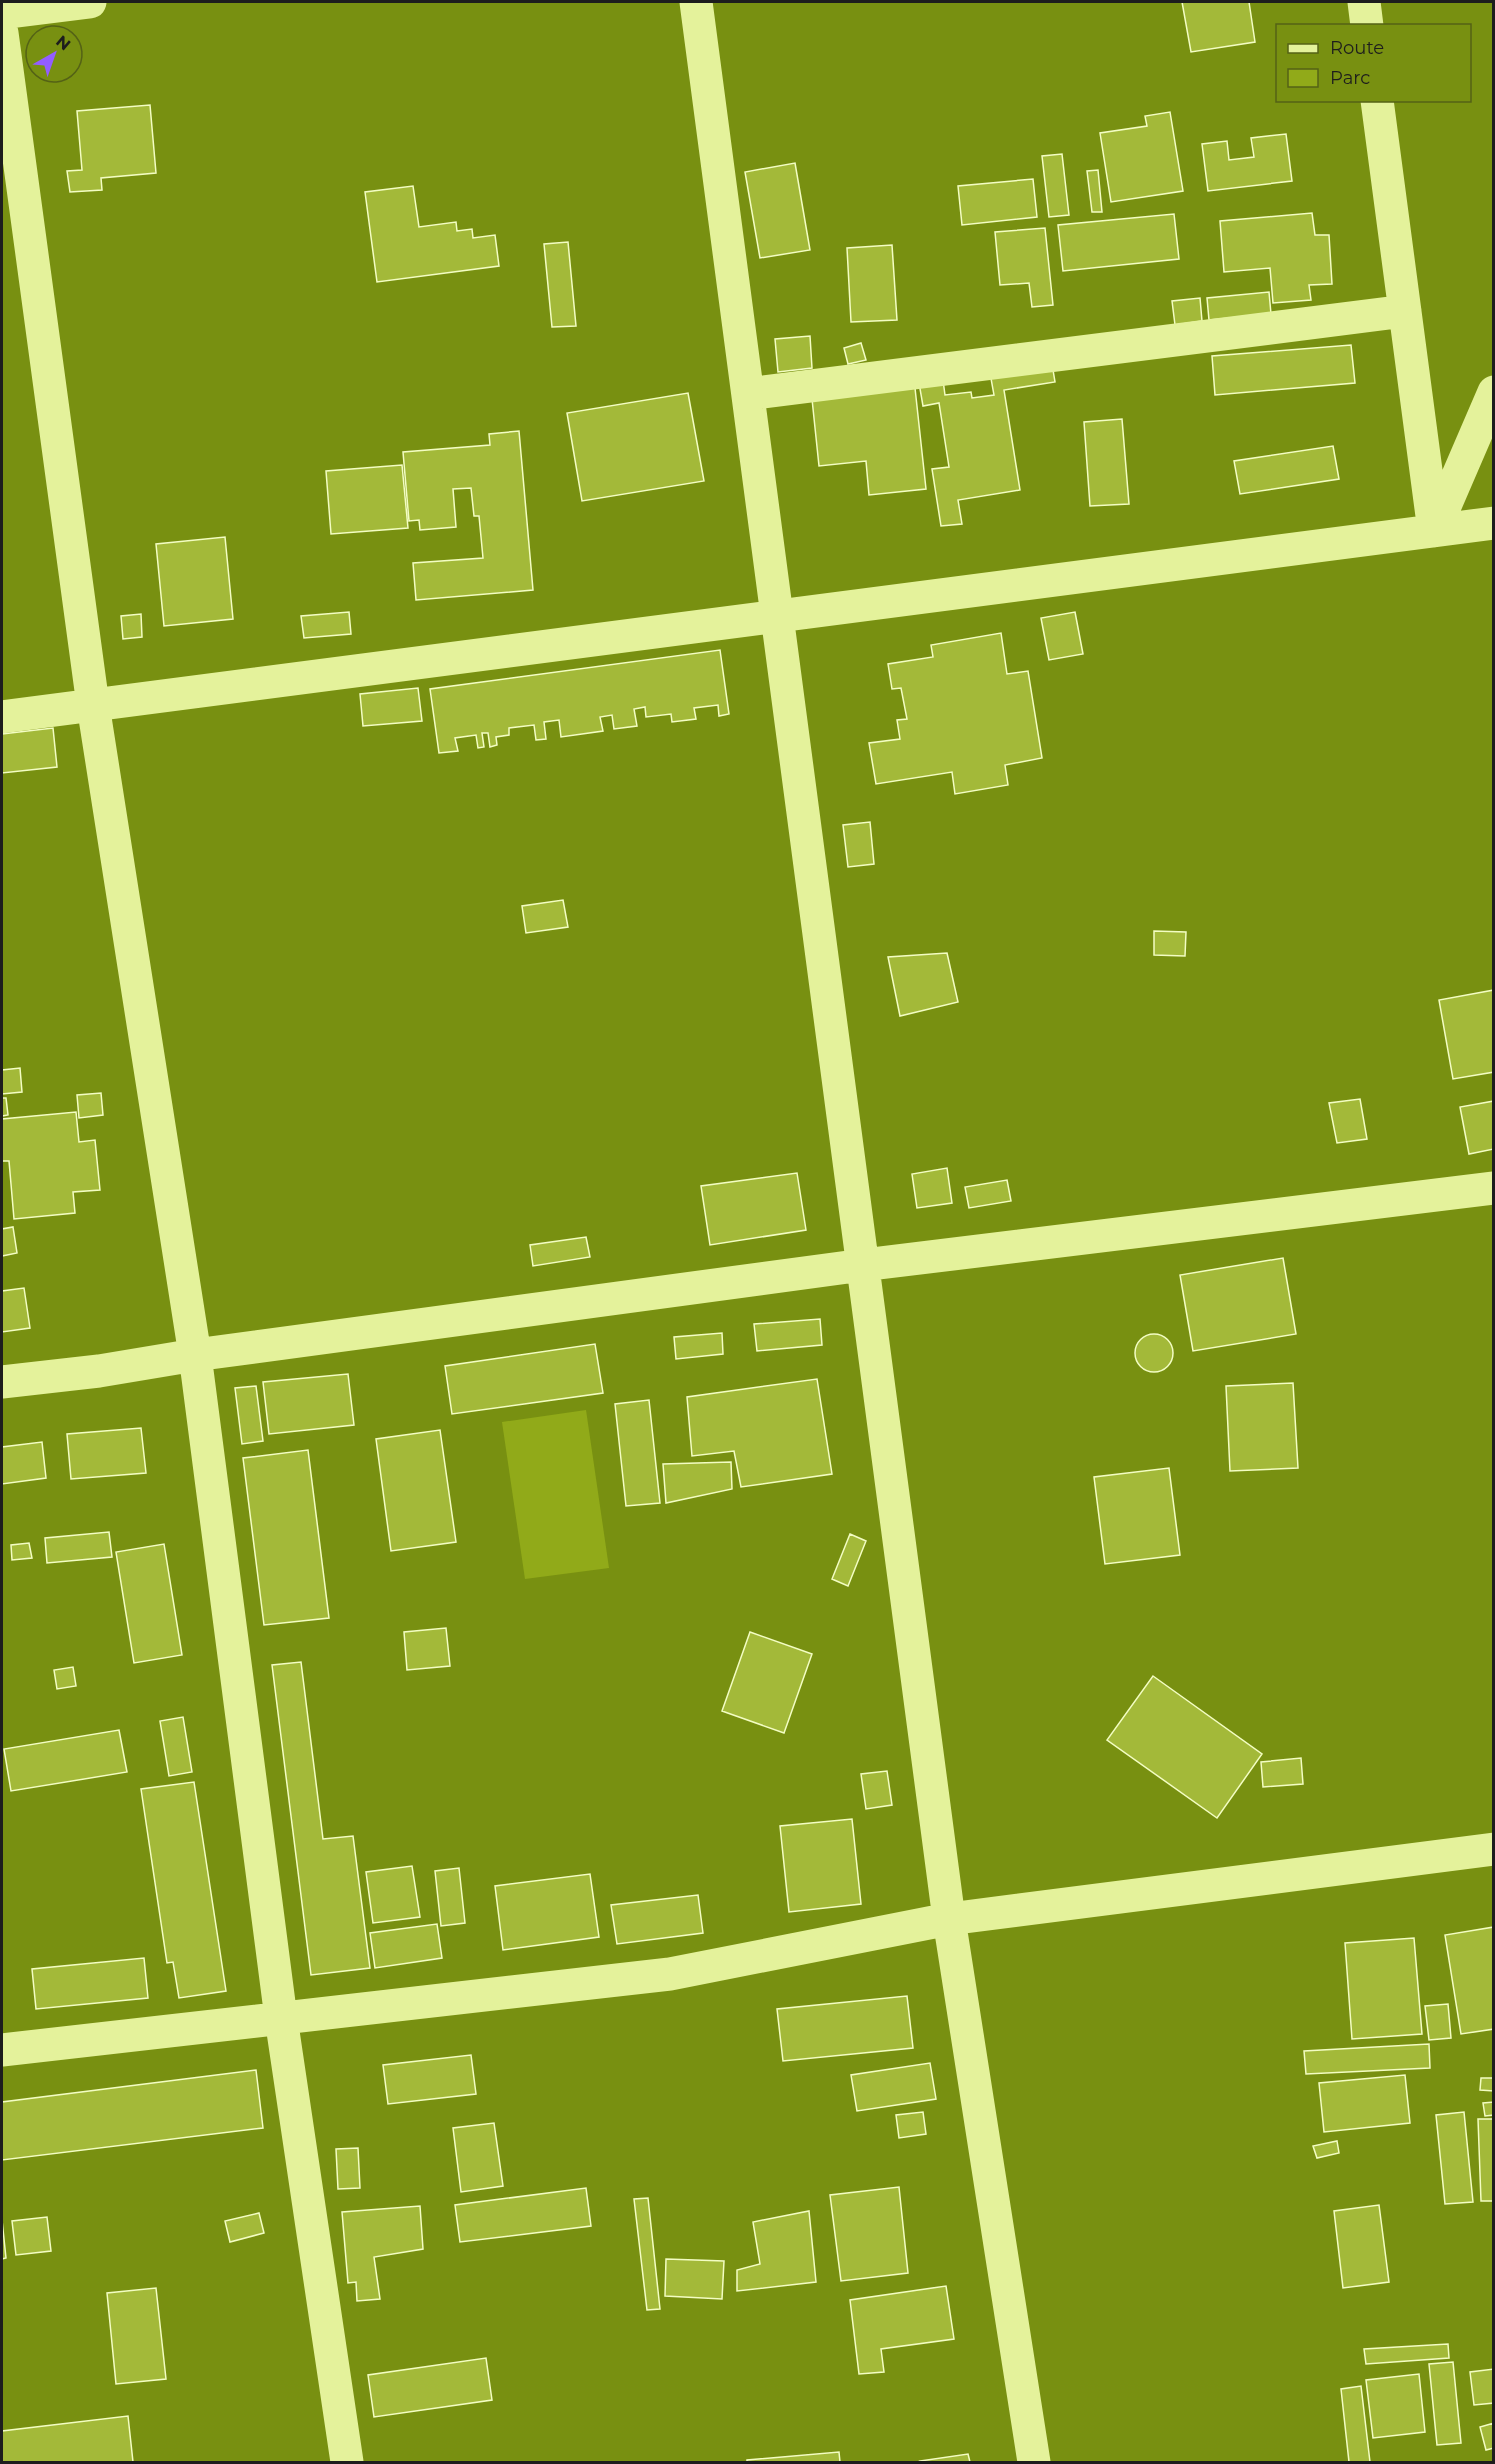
<svg xmlns="http://www.w3.org/2000/svg" width="1495" height="2464" viewBox="0 0 1495 2464" font-family="Montserrat,sans-serif">
	<rect width="100%" height="100%" fill="#789011"/>
	<!-- green -->
	<path fill="#91aa19" d="M 586,1410 L 609,1568 L 525,1579 L 502,1422 Z"/>
	<!-- building -->
	<path fill="#a3b939" stroke="#f3fdc3" stroke-width="1.5" d="M 1182,2 L 1249,2 L 1255,42 L 1191,52 Z
		M 150,105 L 156,173 L 101,178 L 102,190 L 70,192 L 67,171 L 82,170 L 77,111 Z
		M 1170,112 L 1183,191 L 1111,202 L 1100,133 L 1147,126 L 1145,116 Z
		M 1286,134 L 1292,181 L 1208,191 L 1202,144 L 1227,141 L 1229,160 L 1254,157 L 1251,138 Z
		M 1062,154 L 1069,215 L 1049,217 L 1042,156 Z
		M 795,163 L 810,250 L 760,258 L 745,172 Z
		M 1098,170 L 1102,212 L 1092,212 L 1087,171 Z
		M 1033,179 L 1037,217 L 962,225 L 958,186 Z
		M 413,186 L 419,227 L 456,222 L 457,231 L 472,229 L 473,238 L 495,235 L 499,266 L 377,282 L 365,192 Z
		M 1312,213 L 1315,235 L 1329,235 L 1332,284 L 1309,285 L 1311,300 L 1273,303 L 1270,268 L 1224,272 L 1220,221 Z
		M 1174,214 L 1179,259 L 1063,271 L 1058,225 Z
		M 1045,228 L 1053,305 L 1032,307 L 1029,283 L 1000,285 L 995,232 Z
		M 568,242 L 576,326 L 552,327 L 544,244 Z
		M 892,245 L 897,320 L 851,322 L 847,248 Z
		M 1269,292 L 1271,314 L 1209,320 L 1207,298 Z
		M 1200,298 L 1202,321 L 1175,325 L 1172,301 Z
		M 810,336 L 812,368 L 778,372 L 775,339 Z
		M 861,343 L 866,360 L 848,364 L 844,348 Z
		M 1351,345 L 1355,383 L 1215,395 L 1212,356 Z
		M 1052,364 L 1055,382 L 1004,390 L 1020,490 L 958,500 L 962,524 L 941,526 L 932,469 L 949,467 L 939,403 L 923,406 L 919,383 L 943,380 L 945,395 L 971,392 L 972,398 L 994,395 L 990,373 Z
		M 915,388 L 926,489 L 869,495 L 866,461 L 819,466 L 812,399 Z
		M 688,393 L 704,481 L 582,501 L 567,413 Z
		M 1122,419 L 1129,504 L 1090,506 L 1084,422 Z
		M 519,431 L 533,590 L 416,600 L 413,563 L 483,558 L 479,516 L 474,516 L 471,488 L 453,489 L 456,527 L 420,530 L 419,520 L 409,521 L 403,452 L 490,445 L 489,434 Z
		M 1333,446 L 1339,479 L 1240,494 L 1234,461 Z
		M 402,465 L 408,528 L 331,534 L 326,471 Z
		M 225,537 L 233,619 L 164,626 L 156,544 Z
		M 349,612 L 351,634 L 304,638 L 301,616 Z
		M 1075,612 L 1083,654 L 1049,660 L 1041,618 Z
		M 141,614 L 142,637 L 123,639 L 121,616 Z
		M 1001,633 L 1007,674 L 1028,671 L 1042,758 L 1005,765 L 1008,785 L 955,794 L 952,772 L 876,784 L 869,743 L 900,739 L 897,720 L 907,719 L 901,688 L 892,689 L 888,664 L 933,657 L 931,645 Z
		M 720,650 L 729,714 L 719,716 L 718,705 L 694,708 L 696,719 L 672,722 L 671,714 L 646,717 L 645,707 L 634,709 L 637,726 L 614,729 L 612,715 L 600,717 L 603,731 L 561,737 L 559,720 L 544,722 L 546,739 L 536,740 L 534,725 L 509,728 L 509,735 L 496,737 L 497,745 L 490,747 L 488,733 L 482,733 L 484,747 L 478,748 L 476,735 L 455,738 L 458,751 L 439,753 L 430,689 Z
		M 418,688 L 422,721 L 363,726 L 360,694 Z
		M 53,728 L 57,767 L 2,773 L 2,734 Z
		M 870,822 L 874,864 L 848,867 L 843,825 Z
		M 563,900 L 568,927 L 526,933 L 522,906 Z
		M 1154,931 L 1186,932 L 1185,956 L 1154,955 Z
		M 947,953 L 958,1002 L 900,1016 L 888,957 Z
		M 1494,990 L 1494,1072 L 1453,1079 L 1439,1000 Z
		M 20,1068 L 22,1092 L 2,1094 L 2,1070 Z
		M 101,1093 L 103,1115 L 79,1118 L 77,1095 Z
		M 2,1098 L 6,1098 L 8,1115 L 2,1116 Z
		M 1360,1099 L 1367,1139 L 1337,1143 L 1329,1103 Z
		M 1494,1101 L 1494,1149 L 1469,1154 L 1460,1107 Z
		M 76,1112 L 79,1142 L 95,1140 L 100,1190 L 73,1192 L 75,1213 L 14,1219 L 9,1161 L 2,1161 L 2,1119 Z
		M 947,1168 L 952,1203 L 917,1208 L 912,1174 Z
		M 797,1173 L 806,1230 L 710,1245 L 701,1186 Z
		M 1007,1180 L 1011,1201 L 969,1208 L 965,1187 Z
		M 13,1227 L 17,1253 L 2,1256 L 2,1229 Z
		M 586,1237 L 590,1257 L 533,1266 L 530,1245 Z
		M 1283,1258 L 1296,1334 L 1193,1351 L 1180,1275 Z
		M 24,1288 L 30,1328 L 2,1332 L 2,1291 Z
		M 820,1319 L 822,1345 L 757,1351 L 754,1324 Z
		M 722,1333 L 723,1354 L 676,1359 L 674,1337 Z
		M1135 1353a19 19 0 1 1 38 0a19 19 0 1 1-38 0Z
		M 595,1344 L 603,1393 L 452,1414 L 445,1366 Z
		M 348,1374 L 354,1425 L 269,1434 L 263,1382 Z
		M 817,1379 L 832,1474 L 741,1487 L 734,1451 L 692,1456 L 687,1397 Z
		M 1293,1383 L 1298,1468 L 1230,1471 L 1226,1386 Z
		M 256,1386 L 263,1441 L 242,1444 L 235,1388 Z
		M 649,1400 L 660,1503 L 626,1506 L 615,1404 Z
		M 141,1428 L 146,1473 L 71,1479 L 67,1434 Z
		M 440,1430 L 456,1542 L 391,1551 L 376,1439 Z
		M 42,1442 L 46,1478 L 2,1484 L 2,1447 Z
		M 308,1450 L 329,1618 L 264,1625 L 243,1458 Z
		M 731,1462 L 732,1489 L 666,1503 L 663,1464 Z
		M 1169,1468 L 1180,1555 L 1105,1564 L 1094,1477 Z
		M 109,1532 L 112,1557 L 47,1563 L 45,1538 Z
		M 850,1534 L 866,1541 L 848,1586 L 832,1579 Z
		M 29,1543 L 32,1558 L 12,1560 L 11,1545 Z
		M 164,1544 L 182,1655 L 134,1663 L 116,1552 Z
		M 446,1628 L 450,1666 L 407,1670 L 404,1632 Z
		M 750,1632 L 812,1654 L 784,1733 L 722,1711 Z
		M 301,1662 L 323,1839 L 353,1836 L 370,1968 L 311,1975 L 272,1665 Z
		M 73,1667 L 76,1686 L 57,1689 L 54,1670 Z
		M 1153,1676 L 1262,1754 L 1217,1818 L 1107,1740 Z
		M 183,1717 L 192,1772 L 169,1776 L 160,1721 Z
		M 119,1730 L 127,1772 L 11,1791 L 4,1749 Z
		M 1301,1758 L 1303,1784 L 1263,1787 L 1261,1762 Z
		M 887,1771 L 892,1805 L 866,1809 L 861,1774 Z
		M 194,1782 L 226,1991 L 179,1998 L 173,1962 L 167,1963 L 141,1789 Z
		M 852,1819 L 861,1904 L 789,1912 L 780,1826 Z
		M 412,1866 L 420,1917 L 373,1923 L 366,1872 Z
		M 459,1868 L 465,1923 L 441,1926 L 435,1871 Z
		M 590,1874 L 599,1937 L 503,1950 L 495,1886 Z
		M 698,1895 L 703,1933 L 617,1944 L 611,1905 Z
		M 437,1924 L 442,1958 L 375,1968 L 370,1933 Z
		M 1494,1927 L 1494,2029 L 1461,2034 L 1445,1935 Z
		M 1414,1938 L 1422,2034 L 1352,2039 L 1345,1943 Z
		M 144,1958 L 148,1998 L 36,2009 L 32,1969 Z
		M 907,1996 L 913,2048 L 783,2061 L 777,2009 Z
		M 1448,2004 L 1451,2038 L 1429,2040 L 1425,2006 Z
		M 1429,2044 L 1430,2068 L 1306,2074 L 1304,2051 Z
		M 471,2055 L 476,2094 L 388,2104 L 383,2065 Z
		M 930,2063 L 936,2099 L 857,2111 L 851,2075 Z
		M 256,2070 L 263,2128 L 2,2160 L 2,2102 Z
		M 1405,2075 L 1410,2123 L 1324,2132 L 1319,2083 Z
		M 1481,2078 L 1494,2078 L 1494,2091 L 1480,2090 Z
		M 1494,2102 L 1494,2115 L 1485,2116 L 1483,2103 Z
		M 923,2112 L 926,2134 L 899,2138 L 896,2115 Z
		M 1464,2112 L 1473,2202 L 1445,2204 L 1436,2115 Z
		M 1478,2119 L 1494,2119 L 1494,2201 L 1481,2201 Z
		M 494,2123 L 503,2186 L 461,2192 L 453,2128 Z
		M 1337,2141 L 1339,2153 L 1317,2158 L 1313,2146 Z
		M 358,2148 L 360,2188 L 338,2189 L 336,2149 Z
		M 899,2187 L 908,2273 L 841,2281 L 830,2195 Z
		M 586,2188 L 591,2226 L 460,2242 L 455,2205 Z
		M 648,2198 L 660,2309 L 647,2310 L 634,2199 Z
		M 1379,2205 L 1389,2282 L 1343,2288 L 1334,2211 Z
		M 420,2206 L 423,2249 L 374,2257 L 380,2299 L 357,2301 L 356,2282 L 348,2283 L 342,2212 Z
		M 809,2211 L 816,2282 L 737,2291 L 737,2270 L 760,2264 L 753,2222 Z
		M 259,2213 L 264,2233 L 230,2242 L 225,2221 Z
		M 47,2217 L 51,2251 L 16,2255 L 12,2221 Z
		M 2,2220 L 6,2258 L 2,2259 Z
		M 666,2259 L 724,2261 L 722,2299 L 665,2296 Z
		M 946,2286 L 954,2339 L 881,2349 L 884,2372 L 859,2374 L 850,2300 Z
		M 156,2288 L 166,2379 L 116,2384 L 107,2293 Z
		M 1448,2344 L 1449,2358 L 1366,2364 L 1364,2349 Z
		M 486,2358 L 492,2400 L 374,2417 L 368,2375 Z
		M 1453,2362 L 1461,2443 L 1437,2445 L 1429,2364 Z
		M 1494,2369 L 1494,2403 L 1474,2405 L 1470,2372 Z
		M 1419,2374 L 1425,2432 L 1373,2438 L 1366,2380 Z
		M 1361,2386 L 1370,2462 L 1349,2462 L 1341,2389 Z
		M 128,2416 L 133,2462 L 2,2462 L 2,2431 Z
		M 1494,2423 L 1494,2448 L 1486,2450 L 1480,2427 Z
		M 839,2452 L 840,2462 L 747,2462 L 747,2460 Z
		M 968,2454 L 970,2462 L 921,2462 L 920,2461 Z"/>
	<g fill="none" stroke-linecap="round" stroke-linejoin="round">
		<!-- minor -->
		<path stroke="#e4f29b" stroke-width="33" d="M 696,2 L 949,1919 L 1034,2462
			M 1364,2 L 1367,26
			M 2,13 L 90,2
			M 2,33 L 93,705 L 195,1355 L 281,2018 L 347,2462
			M 1377,100 L 1434,531
			M 748,394 L 1405,311
			M 1435,529 L 1494,392
			M 2,717 L 1494,523
			M 2,1382 L 99,1371 L 195,1355 L 863,1265 L 1494,1188
			M 2,2050 L 670,1974 L 949,1919 L 1494,1849"/>
	</g>
	<!-- border -->
	<rect width="1495" height="2464" fill="none" stroke="#1d1d1d" stroke-width="6"/>
	<!-- legend -->
	<rect x="1276" y="24" width="195" height="78" fill="#789011" stroke="#546216" stroke-width="1.5"/>
	<rect x="1288" y="44" width="30" height="9" fill="#e4f29b" stroke="#546216" stroke-width="1.5"/>
	<text x="1330" y="54" font-size="18" fill="#1d1d1d">Route</text>
	<rect x="1288" y="69" width="30" height="18" fill="#91aa19" stroke="#546216" stroke-width="1.5"/>
	<text x="1330" y="84" font-size="18" fill="#1d1d1d">Parc</text>
	<!-- north arrow -->
	<g transform="translate(54 54) rotate(40)"><circle r="28" fill="#789011" stroke="#546216" stroke-width="1.5"/>
	<path d="M0-4.5L10 22L0 15L-10 22Z" fill="#935dff"/>
	<text y="-9" font-size="16" font-weight="bold" text-anchor="middle" fill="#1d1d1d">N</text>
	</g>
</svg>
